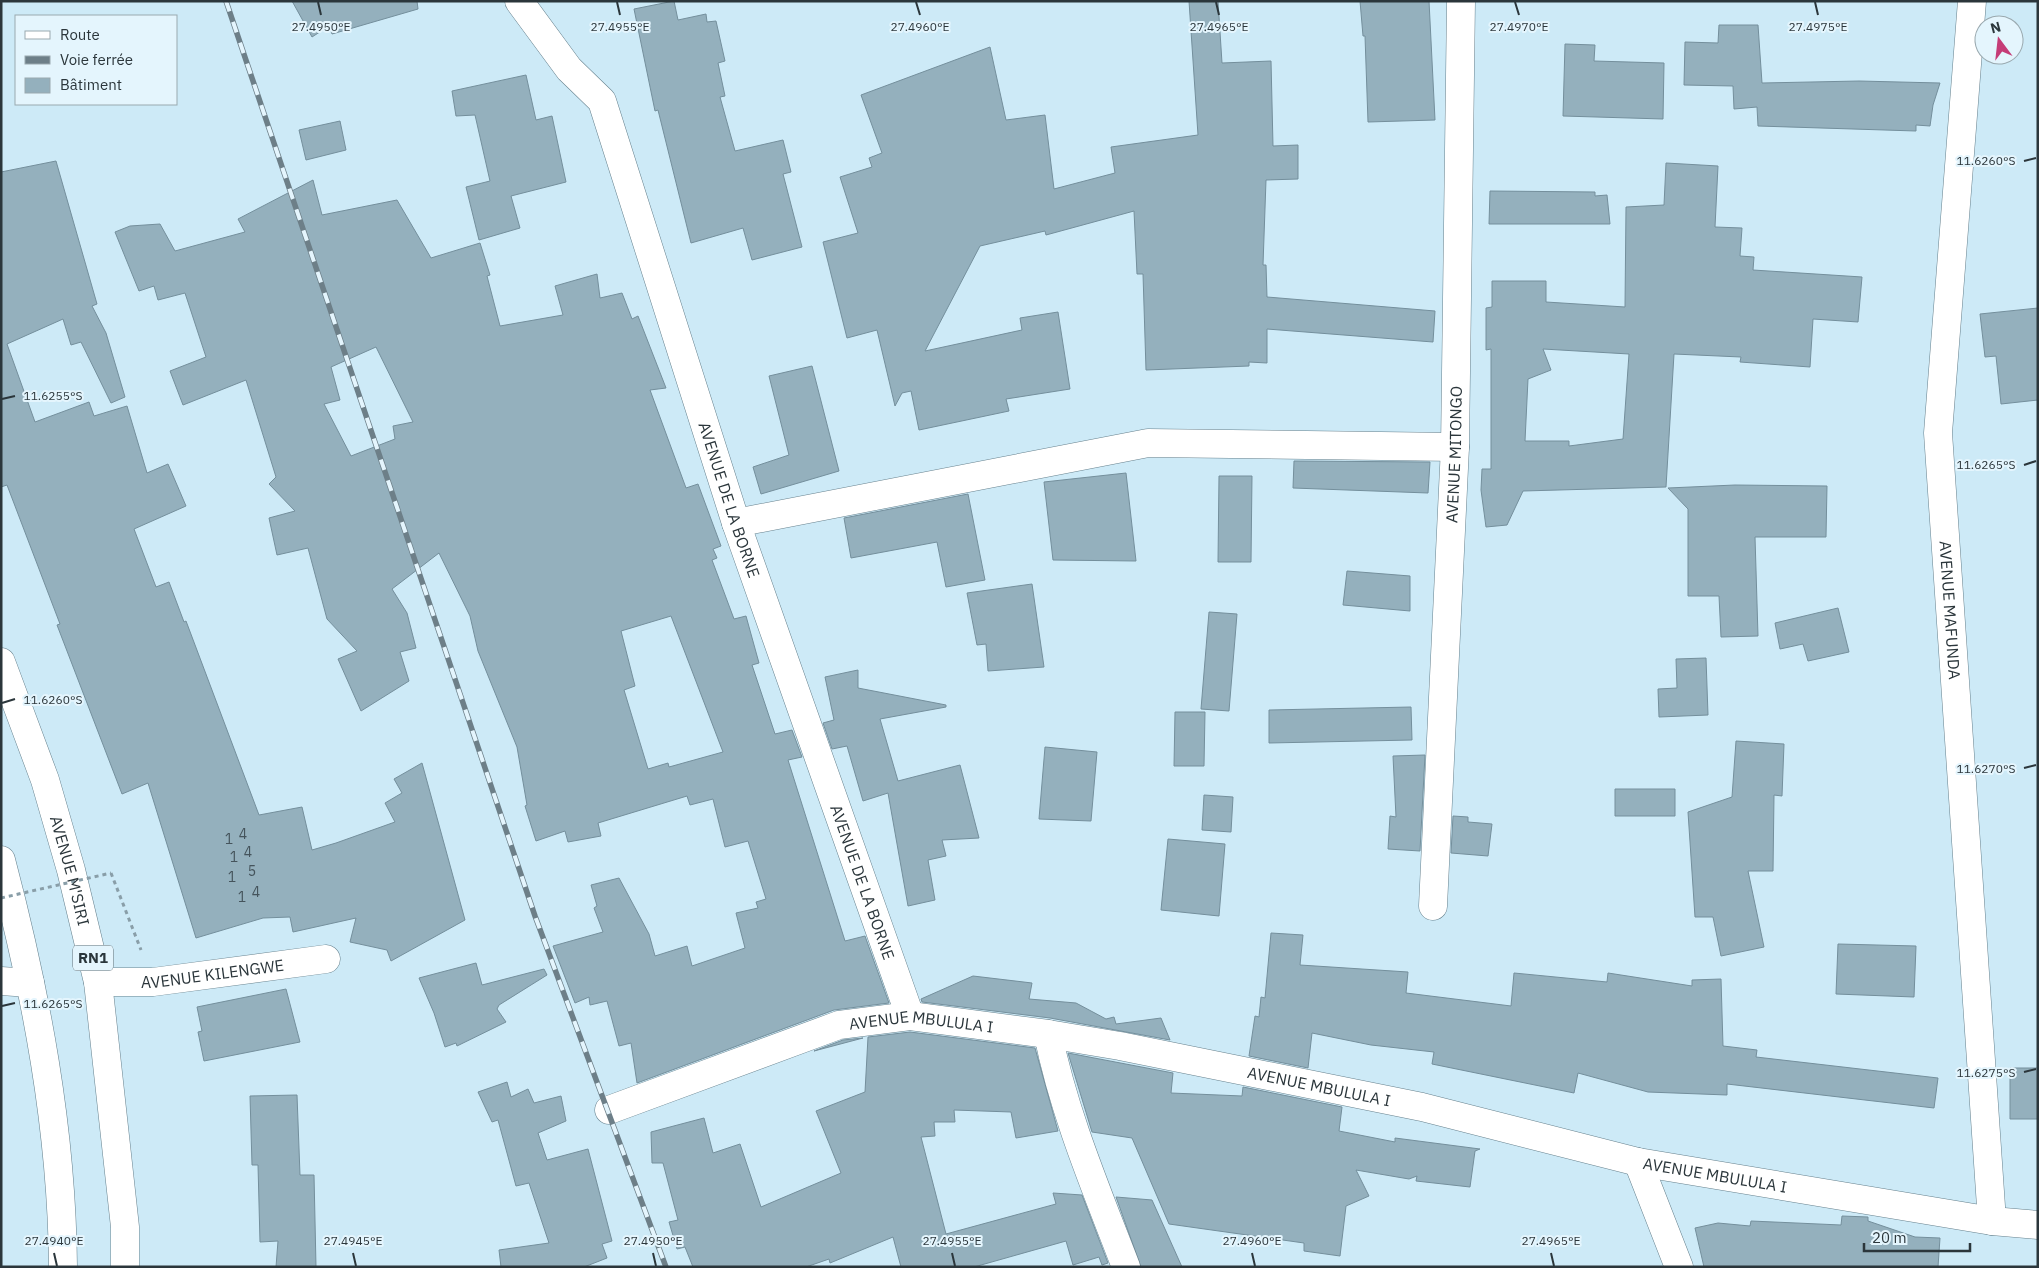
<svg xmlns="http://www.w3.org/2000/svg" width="2039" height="1268" viewBox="0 0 2039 1268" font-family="'IBM Plex Sans',sans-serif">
	<rect width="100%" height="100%" fill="#cdeaf7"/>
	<!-- building -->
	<path fill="#94b0bd" stroke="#748f9c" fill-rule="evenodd" d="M 292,1 L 417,1 L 418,9 L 332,34 L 329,26 L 312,37 Z
		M 674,1 L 678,20 L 706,14 L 707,22 L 716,21 L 725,61 L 718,63 L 725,96 L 720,97 L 735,151 L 783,140 L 791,172 L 783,174 L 802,247 L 752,260 L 743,228 L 691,243 L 658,110 L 655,111 L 634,9 Z
		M 1189,1 L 1218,1 L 1222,63 L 1271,61 L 1273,146 L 1298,145 L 1298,179 L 1266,180 L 1263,265 L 1266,265 L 1267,297 L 1435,311 L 1433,342 L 1267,329 L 1267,363 L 1249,362 L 1249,366 L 1146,370 L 1143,274 L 1137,274 L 1134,211 L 1046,235 L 1045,231 L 980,246 L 925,351 L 1022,330 L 1020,318 L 1058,312 L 1070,389 L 1006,399 L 1009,411 L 919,430 L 911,391 L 902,393 L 895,406 L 877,330 L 847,338 L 823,242 L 858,233 L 840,177 L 872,167 L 869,158 L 882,153 L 861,95 L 990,47 L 1006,120 L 1045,115 L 1054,189 L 1115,173 L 1111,147 L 1198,135 Z
		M 1360,1 L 1429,1 L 1435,120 L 1368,122 L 1365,36 L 1363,36 Z
		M 1719,25 L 1758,25 L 1762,83 L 1859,81 L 1940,83 L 1933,105 L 1930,126 L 1916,125 L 1916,131 L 1758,126 L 1757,107 L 1734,109 L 1733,86 L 1684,85 L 1685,42 L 1718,43 Z
		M 1565,44 L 1595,45 L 1594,61 L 1664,63 L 1663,119 L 1563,116 Z
		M 526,75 L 536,120 L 552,116 L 566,182 L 511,196 L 520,228 L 479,240 L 466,187 L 490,181 L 475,115 L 456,116 L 452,91 Z
		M 340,121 L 346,150 L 306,160 L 299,130 Z
		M 56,161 L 97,304 L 92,306 L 106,333 L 125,397 L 111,403 L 81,342 L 71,345 L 63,319 L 7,344 L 35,422 L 89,402 L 94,416 L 127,406 L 147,473 L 168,464 L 186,506 L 134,529 L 156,587 L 169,582 L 184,622 L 186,621 L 259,815 L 302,807 L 312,850 L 336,843 L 395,822 L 385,803 L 402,793 L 394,779 L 422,763 L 465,920 L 391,961 L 387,950 L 350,942 L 356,918 L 293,932 L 290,917 L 263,918 L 196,938 L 148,783 L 122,794 L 57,625 L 60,624 L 7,485 L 1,487 L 1,172 Z
		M 1666,163 L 1718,166 L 1715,227 L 1742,228 L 1740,256 L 1754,257 L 1753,270 L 1862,277 L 1858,322 L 1813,319 L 1810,367 L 1740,362 L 1741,357 L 1674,354 L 1666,487 L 1523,491 L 1507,525 L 1486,527 L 1481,490 L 1482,469 L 1491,469 L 1491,349 L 1486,350 L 1486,308 L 1492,307 L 1492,281 L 1546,281 L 1546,302 L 1625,307 L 1626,207 L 1664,205 ZM 1543,349 L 1629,354 L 1623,439 L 1569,446 L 1569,441 L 1525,441 L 1528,379 L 1551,370 Z
		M 313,180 L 322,215 L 397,200 L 431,258 L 480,243 L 490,275 L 487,276 L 500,326 L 563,315 L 555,286 L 597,274 L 600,298 L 622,293 L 632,319 L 638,316 L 666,388 L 650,390 L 686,488 L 698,484 L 721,546 L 713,549 L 717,558 L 712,560 L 734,619 L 746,616 L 759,663 L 752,665 L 775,734 L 792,730 L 802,757 L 788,760 L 845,941 L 865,936 L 889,1003 L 834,1010 L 637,1083 L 631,1043 L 619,1046 L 607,1001 L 590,1005 L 589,997 L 575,1003 L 553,946 L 603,932 L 594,908 L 597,906 L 591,885 L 619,878 L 649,934 L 655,956 L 687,946 L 692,966 L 745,948 L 736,913 L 758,908 L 756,902 L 766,899 L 748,841 L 725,847 L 713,799 L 690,805 L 687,796 L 598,823 L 601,836 L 568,842 L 565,831 L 536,841 L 525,806 L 527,805 L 517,747 L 478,651 L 470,616 L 439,553 L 392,589 L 407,613 L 416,648 L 400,652 L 409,681 L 361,711 L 338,659 L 357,651 L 327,619 L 308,548 L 277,555 L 269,518 L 295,511 L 269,484 L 276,477 L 246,380 L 183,405 L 170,371 L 206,357 L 185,293 L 158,300 L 154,286 L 139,291 L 115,232 L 130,226 L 160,224 L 175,251 L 245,232 L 238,219 ZM 376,347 L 413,422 L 393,426 L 395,439 L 351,456 L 324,404 L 340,400 L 331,367 ZM 671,616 L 723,752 L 669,767 L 668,763 L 648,769 L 624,690 L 635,686 L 621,631 Z
		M 1490,191 L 1595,192 L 1595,196 L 1607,195 L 1610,224 L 1489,224 Z
		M 2038,308 L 2038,400 L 2001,404 L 1996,356 L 1985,357 L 1980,314 Z
		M 812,366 L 839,471 L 761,494 L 753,467 L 789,455 L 769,376 Z
		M 1294,461 L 1430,462 L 1428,493 L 1293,488 Z
		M 1126,473 L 1136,561 L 1053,560 L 1044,482 Z
		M 1219,476 L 1252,476 L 1251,562 L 1218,562 Z
		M 1735,485 L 1827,486 L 1826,537 L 1755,537 L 1758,636 L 1721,637 L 1719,596 L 1688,596 L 1688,509 L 1668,488 Z
		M 968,494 L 985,580 L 946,587 L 937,542 L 851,558 L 844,518 Z
		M 1347,571 L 1410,576 L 1410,611 L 1343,605 Z
		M 1032,584 L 1044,667 L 988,671 L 986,644 L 977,645 L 967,593 Z
		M 1838,608 L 1849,652 L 1808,661 L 1803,644 L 1780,649 L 1775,623 Z
		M 1209,612 L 1237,614 L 1229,711 L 1201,709 Z
		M 1706,658 L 1708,715 L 1659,717 L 1658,689 L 1677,688 L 1676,659 Z
		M 858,670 L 858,688 L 946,705 L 946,707 L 880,719 L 898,781 L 960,765 L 979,838 L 942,840 L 946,856 L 928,860 L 935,900 L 908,906 L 888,793 L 863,801 L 847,746 L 832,749 L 823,723 L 834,720 L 825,677 Z
		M 1411,707 L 1412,740 L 1269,743 L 1269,710 Z
		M 1175,712 L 1205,712 L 1204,766 L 1174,766 Z
		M 1736,741 L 1784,744 L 1782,796 L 1774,795 L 1773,871 L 1748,871 L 1764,947 L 1721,956 L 1713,917 L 1695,917 L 1688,812 L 1732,797 Z
		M 1045,747 L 1097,752 L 1091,821 L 1039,819 Z
		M 1425,755 L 1420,851 L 1388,849 L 1390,816 L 1396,817 L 1393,756 Z
		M 1615,789 L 1675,789 L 1675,816 L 1615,816 Z
		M 1204,795 L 1233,797 L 1231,832 L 1202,830 Z
		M 1453,816 L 1468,817 L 1468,822 L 1492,824 L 1488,856 L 1451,853 Z
		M 1168,839 L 1225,844 L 1219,916 L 1161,910 Z
		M 1271,933 L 1303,935 L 1300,965 L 1408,972 L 1406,993 L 1511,1006 L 1514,973 L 1607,982 L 1608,973 L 1692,986 L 1692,980 L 1721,979 L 1723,1046 L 1757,1050 L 1756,1057 L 1938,1078 L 1934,1108 L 1727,1084 L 1727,1095 L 1648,1092 L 1578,1073 L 1574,1093 L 1432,1064 L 1434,1052 L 1371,1045 L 1312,1033 L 1308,1068 L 1249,1056 L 1255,1016 L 1259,1017 L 1261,997 L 1265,998 Z
		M 1838,944 L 1916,946 L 1914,997 L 1836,994 Z
		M 476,963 L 482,985 L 544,969 L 547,975 L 499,1005 L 497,1009 L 506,1022 L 457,1046 L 456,1043 L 445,1047 L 434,1013 L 419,978 Z
		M 973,976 L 1032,983 L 1029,999 L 1076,1003 L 1106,1019 L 1114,1017 L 1116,1024 L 1161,1018 L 1170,1040 L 1050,1018 L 922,1002 L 921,999 Z
		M 286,989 L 300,1042 L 204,1061 L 198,1032 L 202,1031 L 197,1007 Z
		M 910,1032 L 1035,1048 L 1058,1131 L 1016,1138 L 1011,1112 L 954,1110 L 955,1122 L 934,1122 L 935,1136 L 921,1137 L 946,1234 L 1056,1204 L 1053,1193 L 1082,1195 L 1108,1263 L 1102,1265 L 1099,1257 L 1073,1265 L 1066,1241 L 974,1267 L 901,1267 L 893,1237 L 830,1263 L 829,1259 L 806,1267 L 693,1267 L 685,1247 L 677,1249 L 669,1222 L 678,1220 L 663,1163 L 652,1163 L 651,1132 L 704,1118 L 713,1153 L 740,1144 L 761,1207 L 841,1173 L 816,1111 L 865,1092 L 868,1037 Z
		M 863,1038 L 814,1051 L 843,1040 Z
		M 1068,1053 L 1173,1073 L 1171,1093 L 1242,1096 L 1243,1087 L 1342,1107 L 1339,1131 L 1395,1142 L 1395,1138 L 1480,1149 L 1475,1151 L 1470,1187 L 1416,1181 L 1417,1176 L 1409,1179 L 1356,1170 L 1369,1196 L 1346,1206 L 1340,1256 L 1304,1251 L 1304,1243 L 1169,1224 L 1132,1138 L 1092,1132 Z
		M 2010,1068 L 2038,1068 L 2038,1119 L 2010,1119 Z
		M 507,1082 L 511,1097 L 528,1089 L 534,1103 L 561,1096 L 566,1121 L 538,1133 L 547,1160 L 588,1149 L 612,1241 L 602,1244 L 607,1258 L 584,1267 L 501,1267 L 499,1250 L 549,1243 L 529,1183 L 516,1186 L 498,1120 L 492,1122 L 478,1092 Z
		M 297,1095 L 300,1175 L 314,1175 L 316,1267 L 276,1267 L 278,1241 L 260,1242 L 258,1165 L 252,1165 L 250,1096 Z
		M 1116,1197 L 1152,1200 L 1182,1267 L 1141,1267 Z
		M 1842,1216 L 1868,1217 L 1868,1221 L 1915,1237 L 1940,1238 L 1938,1267 L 1704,1267 L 1695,1228 L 1718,1223 L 1750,1226 L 1751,1221 L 1841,1225 Z"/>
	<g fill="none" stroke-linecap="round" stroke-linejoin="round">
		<!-- street casing -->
		<g stroke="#66818d" stroke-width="29">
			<g id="street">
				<path id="s1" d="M 519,1 L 569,69 L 602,101 L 736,523 L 910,1016"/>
				<path id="s2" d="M 1972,1 L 1938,433 L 1992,1221"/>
				<path d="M 736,523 L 1148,443 L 1455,447"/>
				<path id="s3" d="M 1433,906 L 1455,447 L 1461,1"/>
				<path d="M 1,981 L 30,983"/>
				<path id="s4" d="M 98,982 L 153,982 L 326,959"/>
				<path d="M 1048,1034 C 1064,1114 1097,1191 1126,1267"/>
				<path id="s5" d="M 609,1110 L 839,1025 L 910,1016 L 1048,1034 L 1120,1046 L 1422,1107 L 1638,1162 L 1992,1221 L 2038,1225"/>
				<path d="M 1638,1162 L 1679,1267"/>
			</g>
		</g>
		<!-- highway casing -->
		<g stroke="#66818d" stroke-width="29">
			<g id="highway">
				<path id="s6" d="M 1,662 L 45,780 L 71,870 L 98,982 L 125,1227 L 125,1267"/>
				<path d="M 1,860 C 36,993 62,1129 63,1267"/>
			</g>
		</g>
		<!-- path -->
		<path stroke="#899ea8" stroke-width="3" stroke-dasharray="4 4" stroke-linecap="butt" d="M 111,873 L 141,950"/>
		<!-- street -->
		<use href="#street" stroke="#fff" stroke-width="28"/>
		<!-- highway -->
		<use href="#highway" stroke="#fff" stroke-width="28"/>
		<!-- rail casing -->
		<g stroke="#6d7f88" stroke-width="5.5">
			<path id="rail" d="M 226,1 L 535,916 L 666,1267"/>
		</g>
		<!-- rail -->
		<use href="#rail" stroke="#e4f5fd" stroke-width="4" stroke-dasharray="11" stroke-linecap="butt"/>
		<!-- path-bridge -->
		<path stroke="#899ea8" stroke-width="3" stroke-dasharray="4 4" stroke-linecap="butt" d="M 1,898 L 111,873"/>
	</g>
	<!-- ticks -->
	<path fill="none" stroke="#2b363b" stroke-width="2" d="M 318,2 L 321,15M 617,2 L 620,15M 916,2 L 920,15M 1216,2 L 1219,15M 1515,2 L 1519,15M 1815,2 L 1818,15M 2024,161 L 2036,158M 2,399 L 15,396M 2024,465 L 2036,461M 2,703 L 15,699M 2024,768 L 2036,765M 2,1006 L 15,1003M 2024,1072 L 2036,1069M 54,1253 L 57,1266M 353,1253 L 356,1266M 653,1253 L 656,1266M 952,1253 L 955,1266M 1252,1253 L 1255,1266M 1551,1253 L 1554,1266"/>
	<g text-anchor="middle" stroke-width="4" stroke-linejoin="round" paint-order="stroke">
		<!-- number labels -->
		<g font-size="14" fill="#45545c">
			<text x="243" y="839">4</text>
			<text x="229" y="844">1</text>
			<text x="248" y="857">4</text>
			<text x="234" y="862">1</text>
			<text x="252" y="876">5</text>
			<text x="232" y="882">1</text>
			<text x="256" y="897">4</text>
			<text x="242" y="902">1</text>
		</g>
		<!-- shield labels -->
		<rect fill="#e4f5fd" stroke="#626f75" stroke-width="1" x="73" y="945.5" width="40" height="25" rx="4"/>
		<g font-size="15" font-weight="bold" fill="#2b363b">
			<text x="93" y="963">RN1</text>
		</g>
		<!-- street labels -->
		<g font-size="16" fill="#2b363b" stroke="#e4f5fd">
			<text dy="6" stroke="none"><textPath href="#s3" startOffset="452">AVENUE MITONGO</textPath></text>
			<text dy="6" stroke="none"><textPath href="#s1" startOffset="549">AVENUE DE LA BORNE</textPath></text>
			<text dy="6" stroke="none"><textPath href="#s2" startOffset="611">AVENUE MAFUNDA</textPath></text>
			<text dy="6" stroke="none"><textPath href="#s6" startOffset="220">AVENUE M'SIRI</textPath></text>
			<text dy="6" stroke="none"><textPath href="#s1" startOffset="954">AVENUE DE LA BORNE</textPath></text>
			<text dy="6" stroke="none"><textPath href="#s4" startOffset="115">AVENUE KILENGWE</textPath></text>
			<text dy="6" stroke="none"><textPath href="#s5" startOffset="328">AVENUE MBULULA I</textPath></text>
			<text dy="6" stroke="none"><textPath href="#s5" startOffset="732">AVENUE MBULULA I</textPath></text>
			<text dy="6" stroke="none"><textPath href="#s5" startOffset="1138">AVENUE MBULULA I</textPath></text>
		</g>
	</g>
	<g font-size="12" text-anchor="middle" fill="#2b363b" stroke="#e4f5fd" stroke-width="4" stroke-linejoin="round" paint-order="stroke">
		<text x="321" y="31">27.4950°E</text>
		<text x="620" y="31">27.4955°E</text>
		<text x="920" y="31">27.4960°E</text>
		<text x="1219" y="31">27.4965°E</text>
		<text x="1519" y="31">27.4970°E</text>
		<text x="1818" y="31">27.4975°E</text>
		<text x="1986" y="165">11.6260°S</text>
		<text x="53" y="400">11.6255°S</text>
		<text x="1986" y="469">11.6265°S</text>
		<text x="53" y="704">11.6260°S</text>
		<text x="1986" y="773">11.6270°S</text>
		<text x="53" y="1008">11.6265°S</text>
		<text x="1986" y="1077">11.6275°S</text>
		<text x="54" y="1245">27.4940°E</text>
		<text x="353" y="1245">27.4945°E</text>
		<text x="653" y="1245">27.4950°E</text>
		<text x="952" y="1245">27.4955°E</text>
		<text x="1252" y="1245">27.4960°E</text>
		<text x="1551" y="1245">27.4965°E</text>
	</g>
	<!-- border -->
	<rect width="2039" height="1268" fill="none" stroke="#2b363b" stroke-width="5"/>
	<!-- legend -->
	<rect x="15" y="15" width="162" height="90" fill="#e4f5fd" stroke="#9aa9af"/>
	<rect x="25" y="31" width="25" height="8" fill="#ffffff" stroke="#9aa9af"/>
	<text x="60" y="40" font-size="15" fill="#2b363b">Route</text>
	<rect x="25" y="56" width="25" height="8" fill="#6d7f88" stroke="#9aa9af"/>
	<text x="60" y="65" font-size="15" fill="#2b363b">Voie ferrée</text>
	<rect x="25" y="78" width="25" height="15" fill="#94b0bd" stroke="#9aa9af"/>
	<text x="60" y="90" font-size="15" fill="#2b363b">Bâtiment</text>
	<!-- north arrow -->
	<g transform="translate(1999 40) rotate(345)"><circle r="24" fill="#e4f5fd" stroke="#9aa9af"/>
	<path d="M0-4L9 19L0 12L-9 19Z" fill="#c53c77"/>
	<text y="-8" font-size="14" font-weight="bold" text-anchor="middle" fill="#2b363b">N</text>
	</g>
	<!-- scale -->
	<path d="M1864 1243v8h106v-8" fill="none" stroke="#2b363b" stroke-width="2.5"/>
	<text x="1872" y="1243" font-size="15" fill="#2b363b" stroke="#e4f5fd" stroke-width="4" paint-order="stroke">20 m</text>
</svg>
